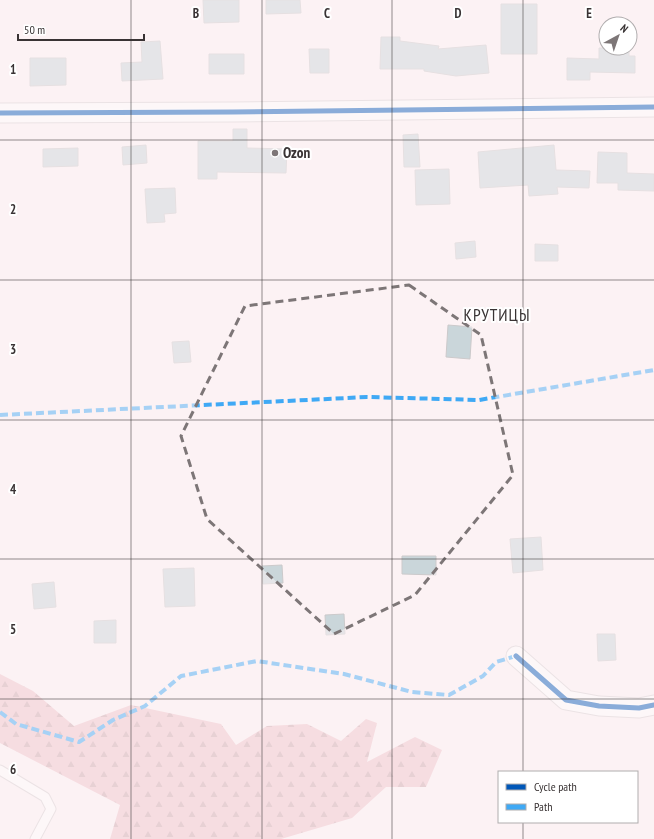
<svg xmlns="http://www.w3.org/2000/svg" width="654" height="839" viewBox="0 0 654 839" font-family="'PT Sans Narrow',sans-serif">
	<defs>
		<pattern id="forest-firs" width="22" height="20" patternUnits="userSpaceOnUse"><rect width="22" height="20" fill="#f0c3ca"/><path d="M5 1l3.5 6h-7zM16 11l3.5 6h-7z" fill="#cfa8ae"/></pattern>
	</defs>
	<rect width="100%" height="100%" fill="#fcf2f4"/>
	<!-- forest -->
	<path fill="url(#forest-firs)" d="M 0,674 L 33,691 L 74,726 L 131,705 L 221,724 L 236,745 L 267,726 L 307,724 L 341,741 L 366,719 L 377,723 L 367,762 L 415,737 L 442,750 L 426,787 L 386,787 L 352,818 L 281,839 L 110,839 L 120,805 L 0,743 Z"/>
	<!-- building -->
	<path fill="#cad6da" stroke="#cccacb" d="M 203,0 L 239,0 L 239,22 L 204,23 Z
		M 266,0 L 300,0 L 301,13 L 266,14 Z
		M 501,4 L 537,4 L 537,54 L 501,54 Z
		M 381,37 L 400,37 L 400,41 L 439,46 L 438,49 L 486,45 L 489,73 L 456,76 L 424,71 L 424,69 L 380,69 Z
		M 160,41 L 163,79 L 122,81 L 121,63 L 142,62 L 141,42 Z
		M 599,48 L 629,48 L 629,56 L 635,56 L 635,73 L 590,72 L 590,80 L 567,80 L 567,58 L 599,59 Z
		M 309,49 L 329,49 L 329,73 L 310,73 Z
		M 209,54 L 244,54 L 244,74 L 209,74 Z
		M 30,58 L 66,58 L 66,85 L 30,86 Z
		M 233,129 L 247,129 L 247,148 L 287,149 L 286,173 L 217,172 L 217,179 L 198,179 L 198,141 L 233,141 Z
		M 418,134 L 420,167 L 404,167 L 403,135 Z
		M 146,145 L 147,163 L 123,165 L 122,147 Z
		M 554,145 L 556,170 L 590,171 L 589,188 L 557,187 L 558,194 L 529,196 L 528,185 L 480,188 L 478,152 Z
		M 78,148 L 78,166 L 43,167 L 43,149 Z
		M 598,152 L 627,153 L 627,173 L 654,174 L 654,191 L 618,190 L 618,183 L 597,183 Z
		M 449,169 L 450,204 L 416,205 L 415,170 Z
		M 175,188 L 176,213 L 164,214 L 165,222 L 147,223 L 145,189 Z
		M 475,241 L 476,257 L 456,259 L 455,243 Z
		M 535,244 L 558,245 L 558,261 L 535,261 Z
		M 448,325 L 472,327 L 470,359 L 446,357 Z
		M 189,341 L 191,362 L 174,363 L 172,342 Z
		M 541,537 L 543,570 L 513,573 L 510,539 Z
		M 402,556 L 436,556 L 436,575 L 402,574 Z
		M 282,565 L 283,583 L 263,584 L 262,566 Z
		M 194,568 L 195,606 L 165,607 L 163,569 Z
		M 54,582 L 56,607 L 34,609 L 32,584 Z
		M 344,614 L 345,634 L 326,635 L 325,615 Z
		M 116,620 L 116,643 L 94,643 L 94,621 Z
		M 597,634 L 615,634 L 616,660 L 598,661 Z"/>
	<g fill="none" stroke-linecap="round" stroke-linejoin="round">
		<!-- service casing -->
		<g stroke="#d8d0d2" stroke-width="11">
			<path id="service" d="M 0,770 L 45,797 L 51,809 L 35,839"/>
		</g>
		<!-- minor casing -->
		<g stroke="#d8d0d2" stroke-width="21">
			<path id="minor" d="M 0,113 L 233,112 L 654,107
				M 516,656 L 566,700 L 599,706 L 639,708 L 654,705"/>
		</g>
		<!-- service -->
		<use href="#service" stroke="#fffdfd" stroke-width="9"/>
		<!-- minor -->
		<use href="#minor" stroke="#fffdfd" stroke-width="19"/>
		<!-- quiet -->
		<path stroke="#3fa9f5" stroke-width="4" stroke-dasharray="8 4" stroke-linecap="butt" d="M 0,415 L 367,397 L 479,400 L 654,370
			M 0,712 L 16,724 L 79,742 L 113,720 L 145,706 L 181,676 L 257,661 L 344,674 L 412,692 L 449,695 L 483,676 L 496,662 L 516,656"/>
		<!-- cycleway casing -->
		<g stroke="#fff" stroke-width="8">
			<path id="cycleway" d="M 0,113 L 233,112 L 654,107
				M 516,656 L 566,700 L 599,706 L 639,708 L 654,705"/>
		</g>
		<!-- cycleway -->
		<use href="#cycleway" stroke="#0057b8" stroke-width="5"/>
	</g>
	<!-- marked area -->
	<path d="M0 0H654V839H0ZM 409,285 L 481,335 L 513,475 L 415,595 L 334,634 L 207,519 L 181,436 L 245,306 Z" fill="#fcf2f4" fill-opacity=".55" fill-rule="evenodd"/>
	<path fill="none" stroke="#7d7677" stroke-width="3" stroke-dasharray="8 5" stroke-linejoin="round" d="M 409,285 L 481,335 L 513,475 L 415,595 L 334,634 L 207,519 L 181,436 L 245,306 Z"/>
	<!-- grid -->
	<path fill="none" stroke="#393334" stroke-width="1" stroke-opacity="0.55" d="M 131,0 L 131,839M 262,0 L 262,839M 392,0 L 392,839M 523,0 L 523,772M 0,140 L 654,140M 0,280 L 654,280M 0,420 L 654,420M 0,559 L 654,559M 0,699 L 654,699M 523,822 L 523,839"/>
	<!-- markers -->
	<circle fill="#7d7677" stroke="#fff" stroke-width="1.5" cx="275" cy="153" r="4"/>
	<g text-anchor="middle" stroke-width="4" stroke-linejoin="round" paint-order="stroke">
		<!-- poi labels -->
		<g font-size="15" font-weight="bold" fill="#393334" stroke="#fff" text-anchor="start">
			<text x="283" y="158">Ozon</text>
		</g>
		<!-- quarter labels -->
		<g font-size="17" letter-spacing="1" fill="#393334" stroke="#fff">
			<text x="497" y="321">КРУТИЦЫ</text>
		</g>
	</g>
	<g font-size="13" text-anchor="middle" font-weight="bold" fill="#393334" stroke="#fff" stroke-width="4" stroke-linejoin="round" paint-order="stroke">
		<text x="196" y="18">B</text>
		<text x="327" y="18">C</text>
		<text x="458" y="18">D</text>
		<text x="589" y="18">E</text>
		<text x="13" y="74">1</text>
		<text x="13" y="214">2</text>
		<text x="13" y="354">3</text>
		<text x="13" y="494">4</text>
		<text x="13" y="634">5</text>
		<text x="13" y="774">6</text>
	</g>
	<!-- legend -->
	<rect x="498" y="771" width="140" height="52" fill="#ffffff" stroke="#b0adae"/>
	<rect x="506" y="784" width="20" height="6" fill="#0057b8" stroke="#b0adae"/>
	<text x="534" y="791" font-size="12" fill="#393334">Cycle path</text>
	<rect x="506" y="804" width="20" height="6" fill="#3fa9f5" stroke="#b0adae"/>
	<text x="534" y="811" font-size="12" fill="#393334">Path</text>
	<!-- north arrow -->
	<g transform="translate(618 36) rotate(40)"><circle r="19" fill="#ffffff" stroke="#b0adae"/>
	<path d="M0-3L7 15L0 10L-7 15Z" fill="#7d7677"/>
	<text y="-6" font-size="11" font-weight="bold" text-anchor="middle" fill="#393334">N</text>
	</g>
	<!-- scale -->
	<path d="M18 34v6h126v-6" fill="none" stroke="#393334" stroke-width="2"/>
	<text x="24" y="34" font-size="12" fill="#393334" stroke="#ffffff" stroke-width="3" paint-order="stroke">50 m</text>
</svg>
